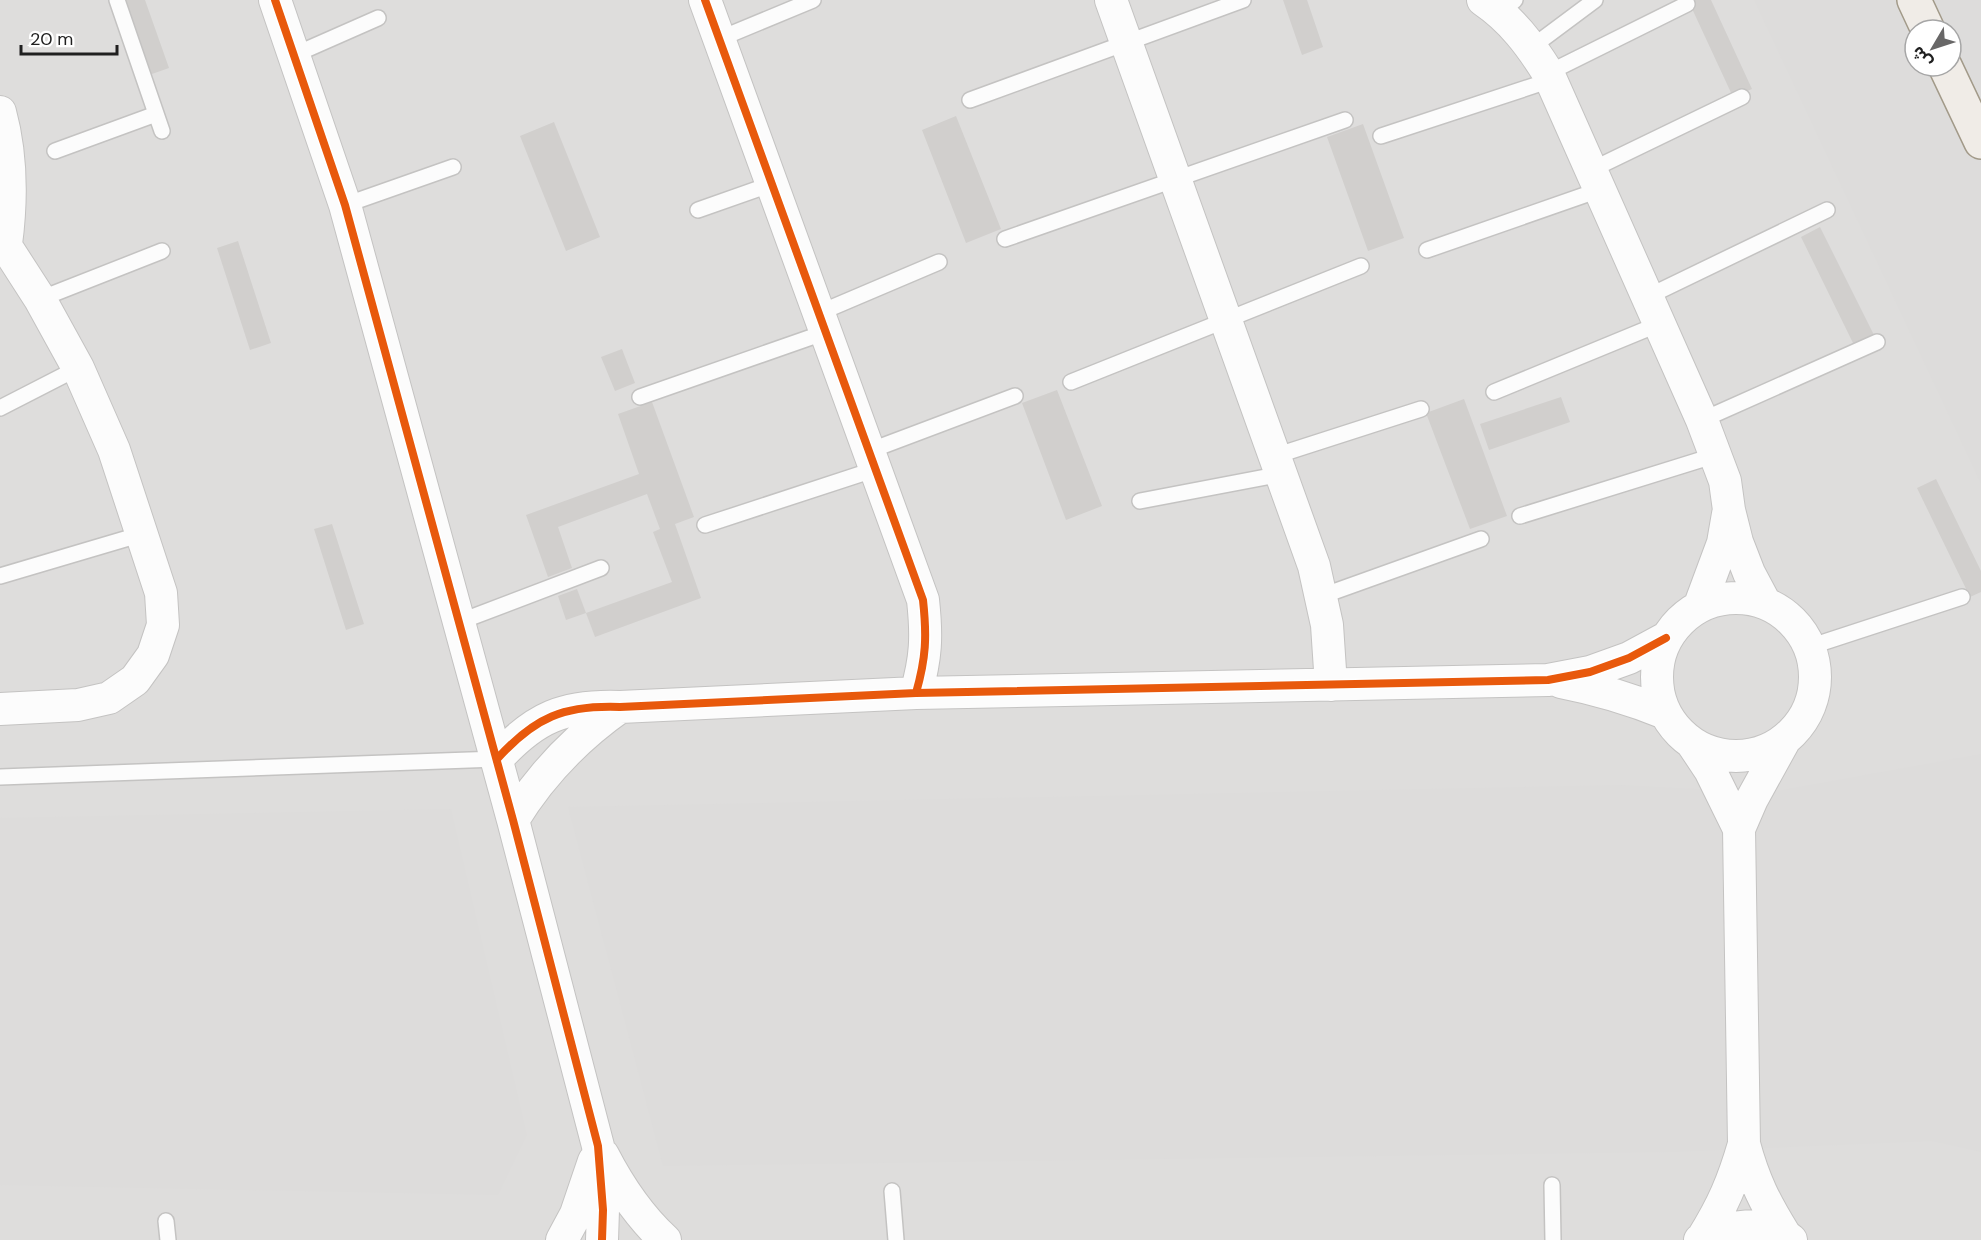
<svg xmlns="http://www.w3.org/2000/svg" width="1981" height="1240" viewBox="0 0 1981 1240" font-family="'DM Sans','Noto Sans Arabic',sans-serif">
	<rect width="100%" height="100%" fill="#eeecea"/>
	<!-- residential -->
	<path fill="#dddcdb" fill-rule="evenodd" d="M 0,0 L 1981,0 L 1981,1240 L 0,1240 ZM 1915,30 L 1951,30 L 1951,66 L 1915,66 Z"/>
	<!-- parking -->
	<path fill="#dedddc" d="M 0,0 L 1754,0 L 1981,484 L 1981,754 L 1766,793 L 1623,785 L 568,807 L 663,1166 L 1672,1152 L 1932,1141 L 1981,1152 L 1981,1240 L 0,1240 L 0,1185 L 498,1195 L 527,1135 L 451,809 L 0,818 Z"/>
	<!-- building -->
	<path fill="#d1cfcd" d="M 123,0 L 145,0 L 169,68 L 149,75 Z
		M 1283,0 L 1307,0 L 1323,47 L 1302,55 Z
		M 1688,0 L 1711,0 L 1752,89 L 1733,97 Z
		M 956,116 L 1001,229 L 966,243 L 922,130 Z
		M 554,122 L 600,237 L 566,251 L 520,136 Z
		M 1363,124 L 1404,238 L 1368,251 L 1327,137 Z
		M 1820,227 L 1874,335 L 1854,345 L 1801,237 Z
		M 238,241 L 271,343 L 250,350 L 217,248 Z
		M 622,349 L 635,383 L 615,391 L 601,357 Z
		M 1057,390 L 1102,506 L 1066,520 L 1022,403 Z
		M 1561,397 L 1570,422 L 1489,450 L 1480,424 Z
		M 1464,399 L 1507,516 L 1470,529 L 1426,413 Z
		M 652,402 L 694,517 L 675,524 L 701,598 L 595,637 L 586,613 L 672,582 L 653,532 L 660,529 L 647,494 L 558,527 L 572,568 L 548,577 L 526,515 L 639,474 L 618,414 Z
		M 1936,479 L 1981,571 L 1981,592 L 1970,597 L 1917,488 Z
		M 332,524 L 364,624 L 346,630 L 314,529 Z
		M 577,589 L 586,613 L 566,620 L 558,596 Z"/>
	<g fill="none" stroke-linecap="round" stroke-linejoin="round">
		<!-- lane casing -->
		<g stroke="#c4c3c2" stroke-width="18">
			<path id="lane" d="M 117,0 L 162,131
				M 1501,12 L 1515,0
				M 719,39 L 813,0
				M 1532,47 L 1595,0
				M 294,55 L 378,18
				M 1548,73 L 1687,4
				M 970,100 L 1243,0
				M 1381,136 L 1551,80
				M 55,151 L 156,114
				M 1591,170 L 1742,97
				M 345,205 L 453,167
				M 698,210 L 772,184
				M 1005,239 L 1345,120
				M 1427,250 L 1599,190
				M 1647,297 L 1827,210
				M 40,299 L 162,251
				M 819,313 L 939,262
				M 1071,382 L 1361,266
				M 1494,392 L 1659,324
				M 640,397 L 826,332
				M 0,408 L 78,368
				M 1702,420 L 1877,342
				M 869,451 L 1015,396
				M 1275,456 L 1421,409
				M 1140,501 L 1282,474
				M 1520,516 L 1716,455
				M 705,525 L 876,469
				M 0,576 L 142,534
				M 1322,596 L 1481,539
				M 459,622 L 601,568
				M 1809,647 L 1962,597
				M 0,777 L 497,759
				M 1552,1185 L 1553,1240
				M 892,1191 L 896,1240
				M 166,1221 L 168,1240"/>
		</g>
		<!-- street casing -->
		<g stroke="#c4c3c2" stroke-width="34">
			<path id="street" d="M 275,0 L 345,205 L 513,820 L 598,1146 L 603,1210 L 602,1240
				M 705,0 L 923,600 C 927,637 926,658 916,693
				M 1111,0 L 1314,566 L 1327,625 L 1331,685
				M 1483,0 C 1511,19 1530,44 1548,73 L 1702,420 L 1725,481 L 1729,510 L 1737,542 L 1749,573 L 1765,603
				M 0,112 C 12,156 12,199 6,244
				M 0,237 L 40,299 L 78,368 L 114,450 L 161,593 L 163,625 L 153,655 L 135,680 L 109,698 L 78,705 L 0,709
				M1657 677a79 79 0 1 1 158 0a79 79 0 1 1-158 0Z
				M 1700,605 L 1723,543 L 1728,514
				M 1561,682 C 1597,689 1631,699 1665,713
				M 1692,743 L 1710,770 L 1739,829 L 1744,1144 C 1754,1181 1765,1203 1785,1235
				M 497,759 C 535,717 564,705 620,707 L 916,693 L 1548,680 L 1590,672 L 1629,658 L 1666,638
				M 513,820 C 541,774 576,738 620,707
				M 1739,829 L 1752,799 L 1784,741
				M 603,1155 C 619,1186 639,1216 665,1240
				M 1702,1239 C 1723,1205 1733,1182 1744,1144
				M 562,1240 L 576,1214 L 594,1161
				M 1700,1240 C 1726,1225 1766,1219 1791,1240"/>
		</g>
		<!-- primary casing -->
		<g stroke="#a29a89" stroke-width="36">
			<path id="primary" d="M 1914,0 L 1928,30
				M 1945,66 L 1981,142"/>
		</g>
		<!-- lane -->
		<use href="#lane" stroke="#fcfcfc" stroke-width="15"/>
		<!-- street -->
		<use href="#street" stroke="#fcfcfc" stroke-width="32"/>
		<!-- primary -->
		<use href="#primary" stroke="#f0ece7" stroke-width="33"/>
		<!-- cycleway casing -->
		<g stroke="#fff" stroke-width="11">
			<path id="cycleway" d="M 275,0 L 345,205 L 513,820 L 598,1146 L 603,1210 L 602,1240
				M 705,0 L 923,600 C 927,637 926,658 916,693
				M 497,759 C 535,717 564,705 620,707 L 916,693 L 1548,680 L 1590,672 L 1629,658 L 1666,638"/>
		</g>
		<!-- cycleway -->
		<use href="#cycleway" stroke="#e8590c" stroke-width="8"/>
	</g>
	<!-- north arrow -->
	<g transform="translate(1933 48) rotate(231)"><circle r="28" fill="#ffffff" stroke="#a6a6a6" stroke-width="1.5"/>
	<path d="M0-4.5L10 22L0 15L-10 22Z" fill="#686767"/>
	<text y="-9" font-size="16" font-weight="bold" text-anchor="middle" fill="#202020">ش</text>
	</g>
	<!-- scale -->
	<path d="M21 45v9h96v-9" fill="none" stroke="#202020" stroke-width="3"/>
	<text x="30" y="45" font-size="18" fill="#202020" stroke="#ffffff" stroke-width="4.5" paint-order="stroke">20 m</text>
</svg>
